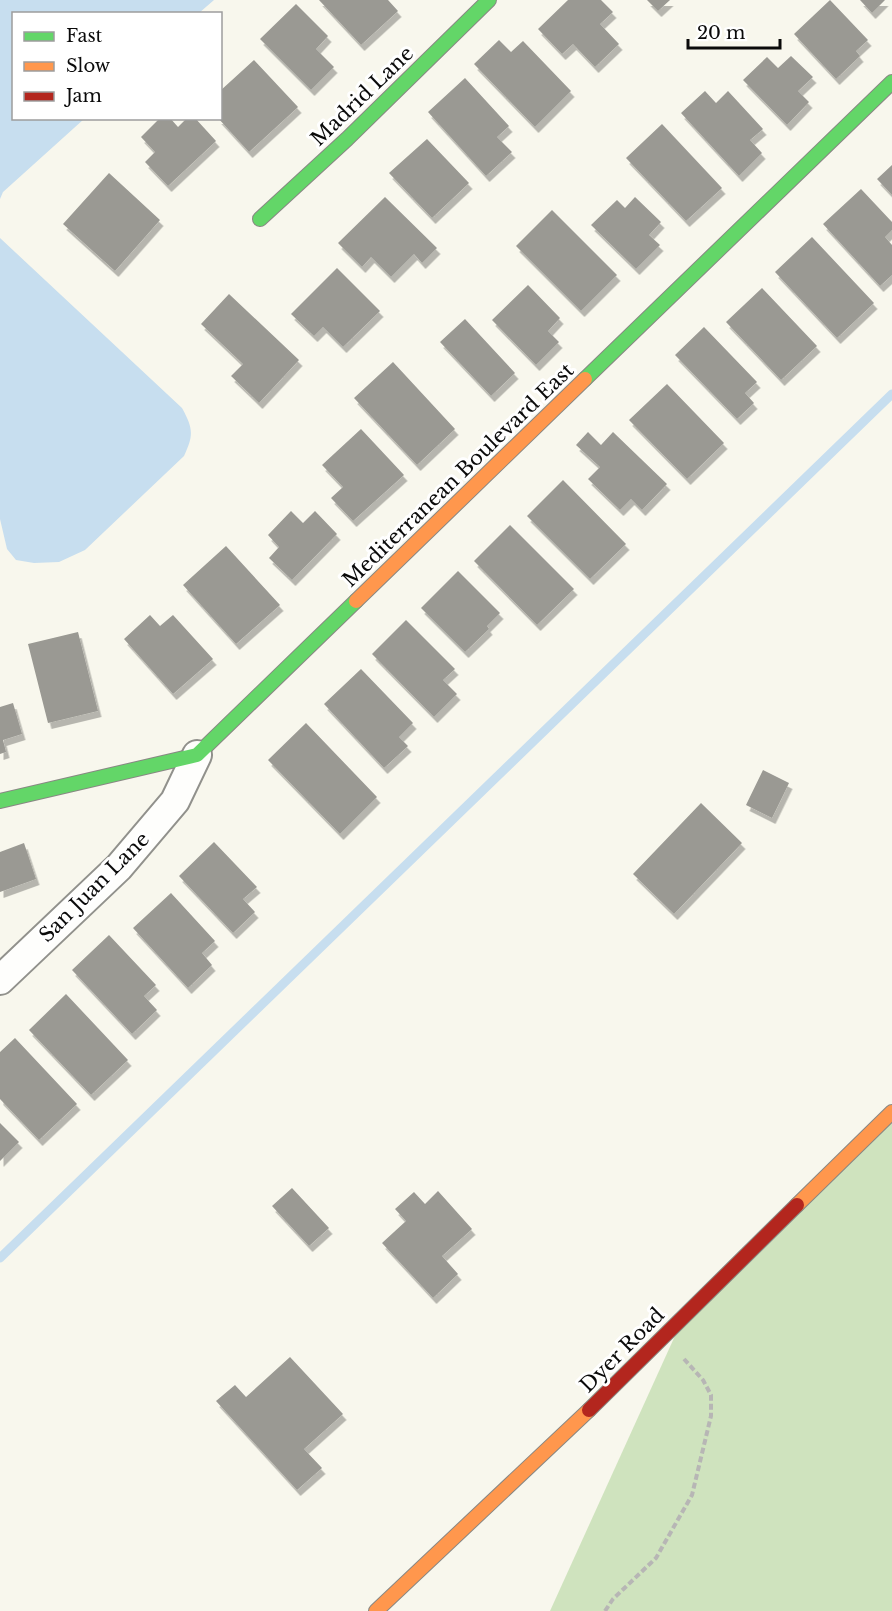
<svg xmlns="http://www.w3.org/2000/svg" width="892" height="1611" viewBox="0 0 892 1611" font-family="'Libre Baskerville',serif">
	<defs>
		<filter id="shadow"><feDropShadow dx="3.5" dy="6" stdDeviation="0" flood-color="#0004"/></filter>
	</defs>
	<rect width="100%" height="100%" fill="#f8f7ed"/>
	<!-- forest -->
	<path fill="#cfe3be" d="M 892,1122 L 892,1611 L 550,1611 L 684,1316 Z"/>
	<!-- water -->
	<path fill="#c7deef" d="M 0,0 L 214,0 L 199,13 L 14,14 L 14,118 L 84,119 L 3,192 L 0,199 Z
		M 0,238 L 182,408 C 193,428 194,435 184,456 L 85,550 L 59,562 L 34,563 L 16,560 L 7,549 L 0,519 Z"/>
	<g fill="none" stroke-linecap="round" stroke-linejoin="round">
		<!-- stream -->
		<path stroke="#c7deef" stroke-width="9" d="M 0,1258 L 892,394"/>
	</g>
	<!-- building -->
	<path fill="#9a9993" filter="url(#shadow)" d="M 319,0 L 388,0 L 398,11 L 361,45 Z
		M 568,0 L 601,0 L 613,12 L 600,24 L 619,44 L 595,67 L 573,44 L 562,54 L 538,29 Z
		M 647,0 L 670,0 L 658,11 Z
		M 830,0 L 868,40 L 856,51 L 860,56 L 836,79 L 794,34 Z
		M 860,0 L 885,0 L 872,13 Z
		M 296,4 L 328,36 L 316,49 L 334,67 L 311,90 L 260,39 Z
		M 499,40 L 511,52 L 523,41 L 571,91 L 535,127 L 474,64 Z
		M 791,56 L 813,77 L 798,91 L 809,102 L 787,125 L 743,80 L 767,57 L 778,68 Z
		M 254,60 L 298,107 L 249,152 L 218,118 L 220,118 L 220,91 Z
		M 465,78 L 509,126 L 497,137 L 512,152 L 486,176 L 428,112 Z
		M 705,91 L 716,103 L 728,91 L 763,129 L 750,140 L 762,153 L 739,176 L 681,113 Z
		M 160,118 L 170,118 L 178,127 L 187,118 L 195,118 L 216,141 L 168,186 L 145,162 L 155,152 L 141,137 Z
		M 662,124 L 722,188 L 686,221 L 626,158 Z
		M 427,139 L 469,183 L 432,218 L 389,173 Z
		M 892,165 L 892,195 L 877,179 Z
		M 109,173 L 160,220 L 115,271 L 63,224 Z
		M 861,189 L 892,222 L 892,230 L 885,237 L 892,245 L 892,275 L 880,286 L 823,224 Z
		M 385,197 L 437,248 L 422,263 L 414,254 L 391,277 L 371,257 L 362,267 L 338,243 Z
		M 635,197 L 661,222 L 649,235 L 660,245 L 636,269 L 591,225 L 617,200 L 625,208 Z
		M 552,210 L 617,275 L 581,311 L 516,246 Z
		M 812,237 L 874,303 L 837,338 L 775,272 Z
		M 337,268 L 380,311 L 343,347 L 323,327 L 314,336 L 291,314 Z
		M 528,285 L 560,318 L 548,331 L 559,342 L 536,365 L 492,320 Z
		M 762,288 L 817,346 L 781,380 L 726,322 Z
		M 229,294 L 299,360 L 259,403 L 231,376 L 243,364 L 201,324 Z
		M 465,319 L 515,373 L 491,396 L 440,342 Z
		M 704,327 L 757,382 L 745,393 L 754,403 L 737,419 L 675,355 Z
		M 393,362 L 455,429 L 417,465 L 354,398 Z
		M 667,384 L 724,443 L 687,479 L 629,420 Z
		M 361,429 L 404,475 L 353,521 L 331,498 L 343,487 L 322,465 Z
		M 588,432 L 601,445 L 613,432 L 667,484 L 642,510 L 631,499 L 620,510 L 588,479 L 600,467 L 576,445 Z
		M 563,480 L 626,544 L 590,579 L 527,516 Z
		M 291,511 L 303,523 L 315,511 L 337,534 L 292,580 L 269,558 L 279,547 L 268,535 Z
		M 510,525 L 574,589 L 537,625 L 474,561 Z
		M 226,546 L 280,605 L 236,644 L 183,585 Z
		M 458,571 L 500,613 L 487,626 L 489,629 L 465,652 L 421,608 Z
		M 150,615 L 160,626 L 173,615 L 213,659 L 173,694 L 124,639 Z
		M 406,620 L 455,669 L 443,680 L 457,694 L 434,717 L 372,654 Z
		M 78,632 L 98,711 L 48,723 L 28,644 Z
		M 361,669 L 413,723 L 399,737 L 408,746 L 384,768 L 324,704 Z
		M 13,703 L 22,734 L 3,740 L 6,752 L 0,754 L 0,707 Z
		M 306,723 L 377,797 L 340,834 L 268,760 Z
		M 763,770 L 789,783 L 772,818 L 746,805 Z
		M 701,803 L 742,843 L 674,914 L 633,874 Z
		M 214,842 L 257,887 L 243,899 L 255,912 L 233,933 L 179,876 Z
		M 24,843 L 36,879 L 0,892 L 0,852 Z
		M 171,893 L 215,941 L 202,953 L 212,965 L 188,988 L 133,928 Z
		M 109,935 L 156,985 L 144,996 L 157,1010 L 132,1034 L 72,970 Z
		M 66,994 L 128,1060 L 91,1095 L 29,1030 Z
		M 15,1038 L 77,1104 L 39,1140 L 0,1099 L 0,1052 Z
		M 0,1123 L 19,1142 L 0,1161 Z
		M 292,1188 L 329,1228 L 309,1246 L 272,1206 Z
		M 438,1191 L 472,1229 L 442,1256 L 458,1274 L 433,1298 L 382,1243 L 406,1221 L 395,1209 L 414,1192 L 425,1204 Z
		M 290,1357 L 343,1414 L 304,1449 L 322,1468 L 297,1490 L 216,1401 L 235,1385 L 246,1397 Z"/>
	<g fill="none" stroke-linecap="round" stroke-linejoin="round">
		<!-- street casing -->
		<g stroke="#91918c" stroke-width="32">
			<path id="street" d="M 0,980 L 119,867 L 175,801 L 197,755"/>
		</g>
		<!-- fast casing -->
		<g stroke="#888783" stroke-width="16">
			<path id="fast" d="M 260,219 L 347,139 L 489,0
				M 585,379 L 892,82
				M 0,801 L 197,755 L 356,601"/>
		</g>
		<!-- slow casing -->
		<g stroke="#888783" stroke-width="16">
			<path id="slow" d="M 356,601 L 585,379
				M 797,1205 L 892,1112
				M 376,1611 L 589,1410"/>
		</g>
		<!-- jam casing -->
		<g stroke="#888783" stroke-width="16">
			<path id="jam" d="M 589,1410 L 797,1205"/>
		</g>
		<!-- path -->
		<path stroke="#b7b6b5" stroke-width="4" stroke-dasharray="6 3" stroke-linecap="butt" d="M 605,1611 L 613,1599 L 656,1558 L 692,1495 L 711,1416 L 711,1395 L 703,1380 L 684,1359"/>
		<!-- street -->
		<use href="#street" stroke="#fefefc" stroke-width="28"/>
		<!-- fast -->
		<use href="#fast" stroke="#63d668" stroke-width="14"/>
		<!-- slow -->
		<use href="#slow" stroke="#ff974d" stroke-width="14"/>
		<!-- jam -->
		<use href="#jam" stroke="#b3261e" stroke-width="14"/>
	</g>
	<g text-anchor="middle" stroke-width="6" stroke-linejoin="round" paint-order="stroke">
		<!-- street labels -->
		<g font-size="20" fill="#0a0a0a" stroke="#fff">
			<text transform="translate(362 96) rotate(-44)" y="7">Madrid Lane</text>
			<text transform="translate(458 475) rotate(-44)" y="7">Mediterranean Boulevard East</text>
			<text transform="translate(94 887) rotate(-45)" y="7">San Juan Lane</text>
			<text transform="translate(622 1350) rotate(-45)" y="7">Dyer Road</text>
		</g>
	</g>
	<!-- legend -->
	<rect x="12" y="12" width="210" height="108" fill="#ffffff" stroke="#9d9d9d" stroke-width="1.5"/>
	<rect x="24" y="32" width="30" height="9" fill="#63d668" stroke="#9d9d9d" stroke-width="1.5"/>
	<text x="66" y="42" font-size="18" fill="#0a0a0a">Fast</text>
	<rect x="24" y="62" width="30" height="9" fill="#ff974d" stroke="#9d9d9d" stroke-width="1.5"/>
	<text x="66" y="72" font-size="18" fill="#0a0a0a">Slow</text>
	<rect x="24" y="92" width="30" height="9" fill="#b3261e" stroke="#9d9d9d" stroke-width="1.5"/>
	<text x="66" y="102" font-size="18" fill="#0a0a0a">Jam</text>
	<!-- scale -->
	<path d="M688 39v9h92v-9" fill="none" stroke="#0a0a0a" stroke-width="3"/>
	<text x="697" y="39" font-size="18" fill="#0a0a0a" stroke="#ffffff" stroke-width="4.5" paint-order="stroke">20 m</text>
</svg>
